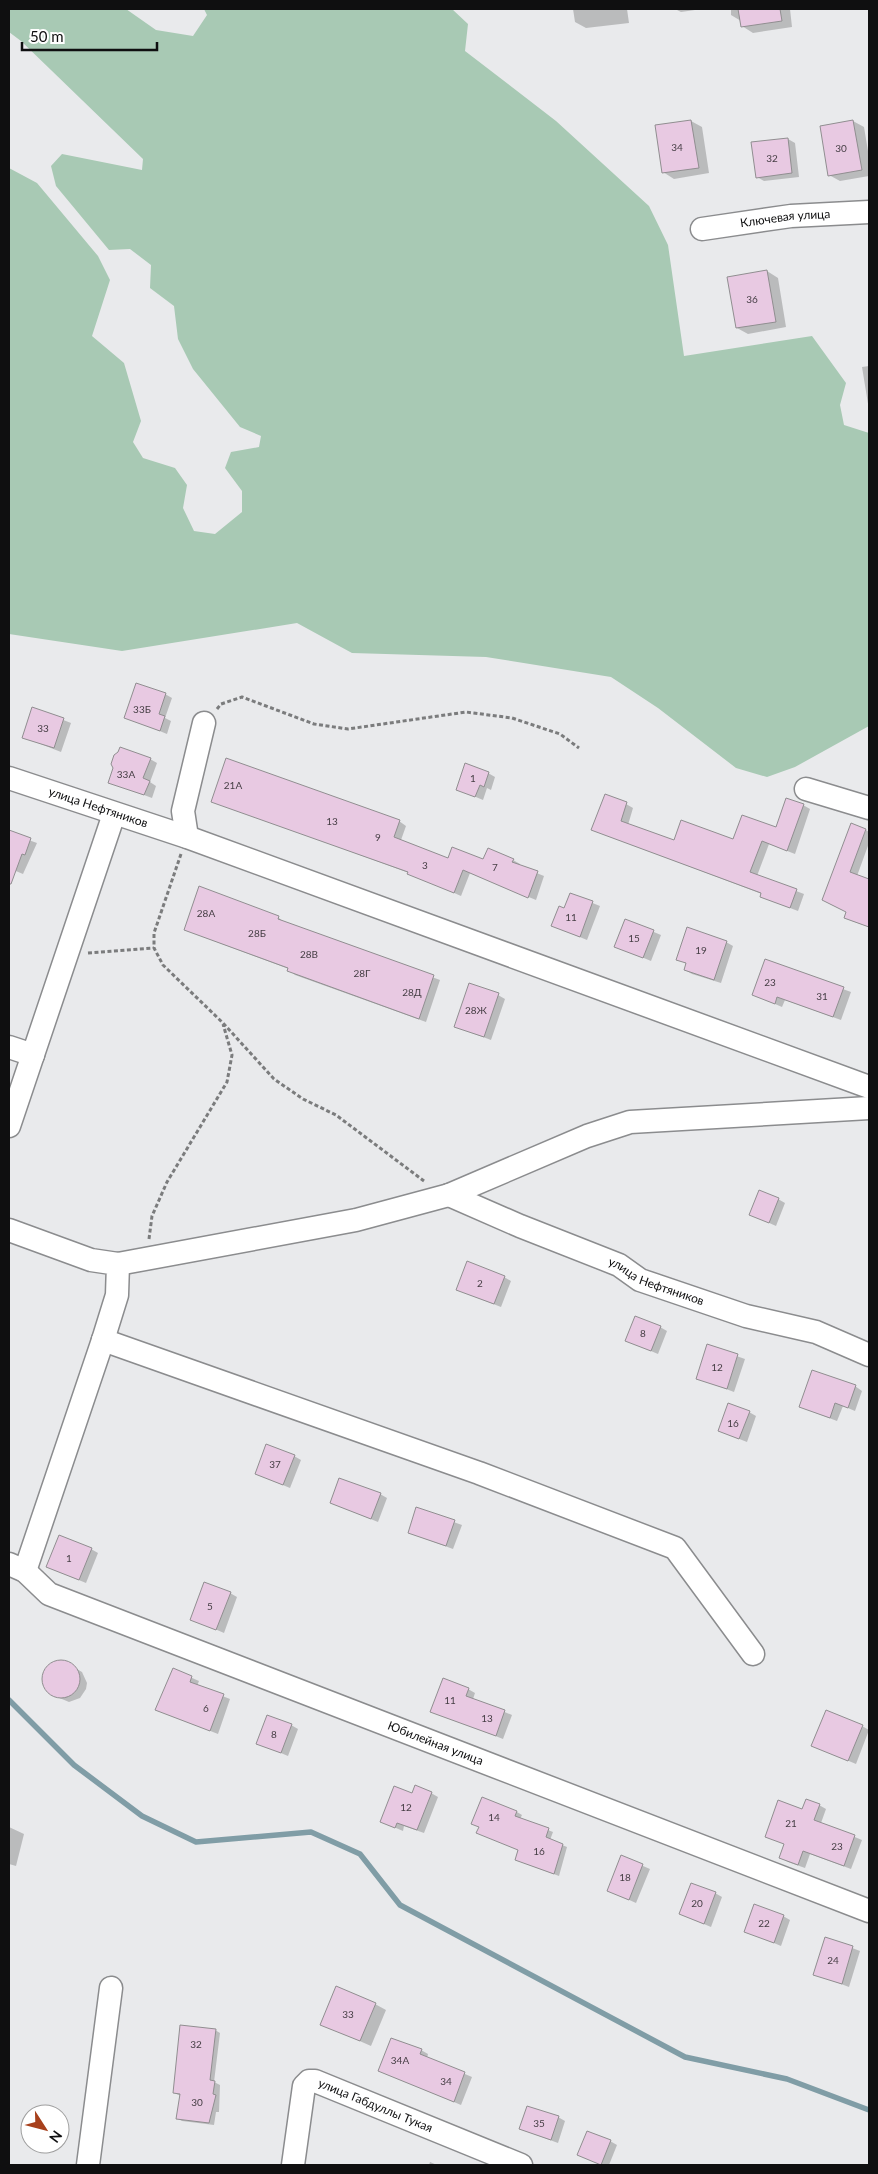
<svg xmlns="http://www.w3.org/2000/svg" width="878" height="2174" viewBox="0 0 878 2174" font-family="Lato,sans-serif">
	<rect width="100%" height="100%" fill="#e9eaec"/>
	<!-- green -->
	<path fill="#a8c9b4" d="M 9,9 L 126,9 L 156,30 L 193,36 L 207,15 L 204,9 L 452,9 L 468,24 L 465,51 L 556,121 L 649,206 L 668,245 L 684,356 L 812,336 L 846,383 L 840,405 L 844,425 L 869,433 L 869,726 L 795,767 L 767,777 L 736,768 L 658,708 L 611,677 L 486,657 L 352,653 L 297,623 L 122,651 L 9,634 L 9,168 L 37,183 L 98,256 L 110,280 L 92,336 L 124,363 L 141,421 L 133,442 L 143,458 L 175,468 L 187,485 L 183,508 L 194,531 L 215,534 L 242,512 L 242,491 L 225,468 L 231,452 L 259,447 L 261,436 L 240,427 L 193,369 L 178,339 L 174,306 L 150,288 L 151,265 L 130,249 L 109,250 L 56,186 L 51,166 L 62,154 L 142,170 L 143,159 L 21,41 L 9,32 Z"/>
	<!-- shadow -->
	<path fill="#0003" d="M 573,9 L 627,9 L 629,23 L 586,28 L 575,22 Z
		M 675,9 L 702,9 L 681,12 Z
		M 731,9 L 790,9 L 792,27 L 753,33 L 742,26 L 741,21 L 731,15 Z
		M 691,121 L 702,127 L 709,173 L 674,179 L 663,172 L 656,126 Z
		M 853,121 L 864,127 L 869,157 L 869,176 L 840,181 L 829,175 L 821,127 Z
		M 788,139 L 795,143 L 799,177 L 764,181 L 757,177 Z
		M 767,271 L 778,278 L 786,327 L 748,334 L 737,328 Z
		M 869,366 L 869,410 L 862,367 Z
		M 165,694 L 172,698 L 165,718 L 171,721 L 167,734 L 125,717 Z
		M 33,708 L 71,723 L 61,752 L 23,737 Z
		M 150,759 L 157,763 L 150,782 L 156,786 L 152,798 L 109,782 Z
		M 488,773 L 495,777 L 491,790 L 487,788 L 483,800 L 457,789 Z
		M 213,801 L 399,821 L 406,826 L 401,840 L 448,860 L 513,860 L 520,864 L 519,866 L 544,876 L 536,900 L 470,873 L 461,896 L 409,873 Z
		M 626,804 L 633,808 L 628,825 L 674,842 L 733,841 L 776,829 L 803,805 L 810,809 L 795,854 L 769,844 L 757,876 L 804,894 L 798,911 L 769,900 L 762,896 L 762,894 L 593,830 Z
		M 866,830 L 869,832 L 869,843 L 857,876 L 869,880 L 869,927 L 852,921 L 848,912 L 830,904 Z
		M 9,833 L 37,843 L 23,874 L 11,869 L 9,874 Z
		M 200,888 L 279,918 L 285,923 L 440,980 L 426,1022 L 295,975 L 289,969 L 185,930 Z
		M 570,894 L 600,906 L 587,940 L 553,926 L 565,910 Z
		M 625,920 L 661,935 L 651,961 L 615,946 Z
		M 726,942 L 733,946 L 721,983 L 692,974 L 685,970 L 687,964 L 677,959 Z
		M 766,961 L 851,992 L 841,1020 L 785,1000 L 782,1007 L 754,995 Z
		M 498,995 L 505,999 L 491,1040 L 456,1027 Z
		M 778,1199 L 785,1203 L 776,1226 L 751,1215 Z
		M 504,1277 L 511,1281 L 501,1307 L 465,1293 Z
		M 660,1327 L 667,1331 L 658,1354 L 627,1341 Z
		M 708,1346 L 745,1359 L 734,1392 L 697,1378 Z
		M 855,1386 L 862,1391 L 855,1411 L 843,1406 L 837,1421 L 800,1407 Z
		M 749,1412 L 756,1416 L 747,1442 L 719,1431 Z
		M 294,1456 L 301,1460 L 290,1488 L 256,1474 Z
		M 380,1494 L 387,1498 L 378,1522 L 331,1503 Z
		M 417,1509 L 462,1525 L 453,1549 L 409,1533 Z
		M 91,1549 L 98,1553 L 86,1583 L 47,1567 Z
		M 230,1593 L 237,1597 L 224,1633 L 192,1619 Z
		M 63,1661 L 82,1672 L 87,1683 L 86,1689 L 80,1698 L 69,1702 L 50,1694 L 44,1685 L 47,1669 L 51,1664 Z
		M 174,1670 L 199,1681 L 197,1686 L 230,1699 L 218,1734 L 157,1710 Z
		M 468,1689 L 475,1693 L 473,1699 L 512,1715 L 503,1739 L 432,1711 Z
		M 291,1725 L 298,1729 L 288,1756 L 257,1743 Z
		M 862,1726 L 869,1730 L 856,1764 L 820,1749 Z
		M 431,1793 L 438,1797 L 424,1833 L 404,1826 L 403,1831 L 389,1825 L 412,1794 Z
		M 483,1798 L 517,1812 L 522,1815 L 520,1819 L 553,1832 L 550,1840 L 567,1847 L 559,1876 L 521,1862 L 520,1850 L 480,1827 Z
		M 819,1805 L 826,1809 L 821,1823 L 862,1840 L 851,1869 L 810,1854 L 805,1868 L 788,1862 L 781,1858 L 785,1844 L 767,1836 L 803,1810 Z
		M 9,1827 L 24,1834 L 16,1866 L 9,1864 Z
		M 622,1857 L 650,1869 L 636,1903 L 616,1894 Z
		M 715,1893 L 722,1897 L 711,1927 L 680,1914 Z
		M 783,1916 L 790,1920 L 781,1946 L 745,1931 Z
		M 826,1938 L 860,1951 L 849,1987 L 814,1974 Z
		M 375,2004 L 386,2010 L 371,2046 L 321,2024 Z
		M 215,2030 L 220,2033 L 214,2082 L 220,2085 L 219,2112 L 216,2112 L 214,2125 L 182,2121 L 177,2118 L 181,2096 L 174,2093 Z
		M 421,2050 L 428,2054 L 427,2058 L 472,2077 L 461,2105 L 387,2074 Z
		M 558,2117 L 565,2121 L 558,2143 L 520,2129 Z
		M 610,2141 L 617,2145 L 609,2165 L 602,2165 L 579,2155 Z
		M 430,2162 L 437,2165 L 429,2165 Z"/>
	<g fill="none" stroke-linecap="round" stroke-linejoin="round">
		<!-- stream -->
		<path stroke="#809da6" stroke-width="5.5" d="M 9,1700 L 74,1765 L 142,1816 L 196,1842 L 311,1832 L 360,1854 L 400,1905 L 685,2057 L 787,2079 L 869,2110"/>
	</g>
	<!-- building -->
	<path fill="#e8c9e2" stroke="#908e90" d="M 738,9 L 780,9 L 782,21 L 741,27 Z
		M 691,120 L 699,168 L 662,173 L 655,125 Z
		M 853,120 L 862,170 L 828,176 L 820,126 Z
		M 788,138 L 792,173 L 756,178 L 751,142 Z
		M 767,270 L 776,322 L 736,328 L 727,277 Z
		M 136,683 L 166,693 L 159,714 L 165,716 L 160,731 L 124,718 Z
		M 32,707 L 64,718 L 54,748 L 22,738 Z
		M 120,747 L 151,758 L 143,778 L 150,781 L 144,795 L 108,783 L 113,768 L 111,764 L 114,755 L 118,752 Z
		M 226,758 L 400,820 L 394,837 L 448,858 L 452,847 L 483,859 L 488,848 L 514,859 L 512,862 L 538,871 L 528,898 L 463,870 L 454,893 L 407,874 L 408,872 L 211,802 Z
		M 465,763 L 489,772 L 484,787 L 480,785 L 475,797 L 456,790 Z
		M 605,794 L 627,802 L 621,821 L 674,840 L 681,820 L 733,839 L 742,815 L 776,827 L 786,798 L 804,804 L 787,851 L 762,841 L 750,872 L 797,889 L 790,908 L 760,897 L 761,893 L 591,830 Z
		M 851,823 L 866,829 L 850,872 L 869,879 L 869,927 L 844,918 L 846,912 L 822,900 Z
		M 9,830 L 31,838 L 25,855 L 22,854 L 11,884 L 9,884 Z
		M 199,886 L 279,916 L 278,919 L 434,975 L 419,1019 L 287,971 L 288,968 L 184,930 Z
		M 570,893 L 593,901 L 580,937 L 551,926 L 559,906 L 564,908 Z
		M 625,919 L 654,930 L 643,958 L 614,947 Z
		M 687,927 L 727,941 L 714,980 L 684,970 L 686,963 L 676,960 Z
		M 765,959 L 844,987 L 833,1017 L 777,997 L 775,1004 L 752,995 Z
		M 469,983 L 499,993 L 484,1037 L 454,1027 Z
		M 759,1190 L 779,1198 L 769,1223 L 749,1215 Z
		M 467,1261 L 505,1276 L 494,1304 L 456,1290 Z
		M 635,1316 L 661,1326 L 651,1351 L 625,1341 Z
		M 707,1344 L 738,1354 L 727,1389 L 696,1379 Z
		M 812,1370 L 856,1385 L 848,1408 L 835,1403 L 830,1418 L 799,1407 Z
		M 728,1403 L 750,1411 L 739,1439 L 718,1431 Z
		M 266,1444 L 295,1455 L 283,1485 L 255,1474 Z
		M 339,1478 L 381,1493 L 371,1519 L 330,1503 Z
		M 416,1507 L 455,1520 L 446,1546 L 408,1533 Z
		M 59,1535 L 92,1548 L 79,1580 L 46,1567 Z
		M 204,1582 L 231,1592 L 216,1630 L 190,1620 Z
		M42 1679a19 19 0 1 1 38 0a19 19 0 1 1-38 0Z
		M 173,1668 L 192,1676 L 190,1682 L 224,1694 L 210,1731 L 155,1710 Z
		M 443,1678 L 469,1688 L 466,1696 L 505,1710 L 496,1736 L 430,1712 Z
		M 826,1710 L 863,1725 L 848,1761 L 811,1746 Z
		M 267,1715 L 292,1724 L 281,1753 L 256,1744 Z
		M 415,1785 L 432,1792 L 417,1830 L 397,1823 L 395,1828 L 380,1822 L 394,1786 L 412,1793 Z
		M 482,1797 L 517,1811 L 515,1816 L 549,1828 L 546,1837 L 563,1844 L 554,1874 L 515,1860 L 518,1850 L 476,1833 L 479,1827 L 471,1824 Z
		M 806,1799 L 820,1804 L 814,1820 L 855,1835 L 844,1866 L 803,1851 L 798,1865 L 779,1858 L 784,1844 L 765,1837 L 778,1800 L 802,1809 Z
		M 621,1855 L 643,1864 L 629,1900 L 607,1891 Z
		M 691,1883 L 716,1892 L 704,1924 L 679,1914 Z
		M 754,1904 L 784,1915 L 774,1943 L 744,1932 Z
		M 825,1937 L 853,1946 L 842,1984 L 813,1975 Z
		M 336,1986 L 376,2003 L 360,2041 L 320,2025 Z
		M 180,2025 L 216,2029 L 210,2080 L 215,2081 L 213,2094 L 216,2095 L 209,2123 L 176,2119 L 180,2094 L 173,2093 Z
		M 391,2038 L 422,2049 L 420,2054 L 465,2072 L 454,2102 L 378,2071 Z
		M 527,2106 L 559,2116 L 551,2140 L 519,2129 Z
		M 587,2131 L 611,2140 L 601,2165 L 577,2155 Z"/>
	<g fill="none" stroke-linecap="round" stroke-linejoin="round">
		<!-- minor casing -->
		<g stroke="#8b8c8e" stroke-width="25">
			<g id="minor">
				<path id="s1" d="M 702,229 L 791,216 L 869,212"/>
				<path id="s2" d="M 9,778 L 187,837 L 869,1087"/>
				<path d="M 806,789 L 869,808"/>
				<path d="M 187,837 L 183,811 L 204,723"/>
				<path d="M 9,1047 L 33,1055"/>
				<path d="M 9,1126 L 114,814"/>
				<path id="s3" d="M 449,1195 L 520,1226 L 619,1265 L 640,1280 L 746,1316 L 816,1332 L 869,1355"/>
				<path d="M 9,1230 L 91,1260 L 118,1264 L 117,1295 L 103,1340 L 25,1571"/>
				<path d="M 118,1264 L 356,1220 L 449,1195 L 587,1136 L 630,1122 L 869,1108"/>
				<path d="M 103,1340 L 479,1473 L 675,1548 L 753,1654"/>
				<path id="s4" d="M 9,1564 L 25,1571 L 49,1594 L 869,1911"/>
				<path d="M 88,2165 L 111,1988"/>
				<path id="s5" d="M 293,2165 L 304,2086 L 309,2081 L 315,2081 L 521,2165"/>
			</g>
		</g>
		<!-- path -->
		<path stroke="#7b7c7d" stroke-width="3" stroke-dasharray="4 2.5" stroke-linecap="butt" d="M 217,709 L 221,704 L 242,697 L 314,724 L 348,729 L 466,712 L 512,718 L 560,734 L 579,748
			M 181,854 L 154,933 L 154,948 L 163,965 L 223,1023 L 274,1079 L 303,1099 L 336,1115 L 424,1181
			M 88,953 L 154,948
			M 149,1239 L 152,1216 L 167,1182 L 227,1082 L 232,1055 L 223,1024"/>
		<!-- minor -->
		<use href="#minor" stroke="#fff" stroke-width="22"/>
	</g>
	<g text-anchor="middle" stroke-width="4" stroke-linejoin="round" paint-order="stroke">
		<!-- number labels -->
		<g font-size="10" fill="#453e44">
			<text x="677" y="151">34</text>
			<text x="841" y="152">30</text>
			<text x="772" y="162">32</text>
			<text x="752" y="303">36</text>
			<text x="142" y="713">33Б</text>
			<text x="43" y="732">33</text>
			<text x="126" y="778">33А</text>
			<text x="473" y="782">1</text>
			<text x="233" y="789">21А</text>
			<text x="332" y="825">13</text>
			<text x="378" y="841">9</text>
			<text x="425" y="869">3</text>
			<text x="495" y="871">7</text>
			<text x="206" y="917">28А</text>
			<text x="571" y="921">11</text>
			<text x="257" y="937">28Б</text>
			<text x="634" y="942">15</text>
			<text x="701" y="954">19</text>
			<text x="309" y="958">28В</text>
			<text x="362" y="977">28Г</text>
			<text x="770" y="986">23</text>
			<text x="412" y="996">28Д</text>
			<text x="822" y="1000">31</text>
			<text x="476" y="1014">28Ж</text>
			<text x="480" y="1287">2</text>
			<text x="643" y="1337">8</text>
			<text x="717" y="1371">12</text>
			<text x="733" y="1427">16</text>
			<text x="275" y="1468">37</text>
			<text x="69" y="1562">1</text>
			<text x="210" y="1610">5</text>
			<text x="450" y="1704">11</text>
			<text x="206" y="1712">6</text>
			<text x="487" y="1722">13</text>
			<text x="274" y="1738">8</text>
			<text x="406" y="1811">12</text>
			<text x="494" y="1821">14</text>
			<text x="791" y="1827">21</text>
			<text x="837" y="1850">23</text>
			<text x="539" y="1855">16</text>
			<text x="625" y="1881">18</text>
			<text x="697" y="1907">20</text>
			<text x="764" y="1927">22</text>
			<text x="833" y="1964">24</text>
			<text x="348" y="2018">33</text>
			<text x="196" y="2048">32</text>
			<text x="400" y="2064">34А</text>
			<text x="446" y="2085">34</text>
			<text x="197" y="2106">30</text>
			<text x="539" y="2127">35</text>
		</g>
		<!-- street labels -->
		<g font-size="12" fill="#0f0f10" stroke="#fff">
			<text dy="4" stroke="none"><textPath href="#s1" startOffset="84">Ключевая улица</textPath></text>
			<text dy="4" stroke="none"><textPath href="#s2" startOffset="94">улица Нефтяников</textPath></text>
			<text dy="4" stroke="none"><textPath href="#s3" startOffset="225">улица Нефтяников</textPath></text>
			<text dy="4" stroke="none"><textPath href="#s4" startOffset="465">Юбилейная улица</textPath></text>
			<text dy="4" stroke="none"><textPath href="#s5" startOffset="158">улица Габдуллы Тукая</textPath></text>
		</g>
	</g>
	<!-- border -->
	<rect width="878" height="2174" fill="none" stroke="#0f0f10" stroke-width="20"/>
	<!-- north arrow -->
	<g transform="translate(45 2129) rotate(126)"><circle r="24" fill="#ffffff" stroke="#9f9f9f"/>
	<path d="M0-4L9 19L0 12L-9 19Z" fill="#a7401c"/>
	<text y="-8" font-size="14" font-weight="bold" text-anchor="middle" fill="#0f0f10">N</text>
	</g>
	<!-- scale -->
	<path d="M22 42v8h135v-8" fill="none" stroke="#0f0f10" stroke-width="2.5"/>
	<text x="30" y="42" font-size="15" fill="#0f0f10" stroke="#ffffff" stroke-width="4" paint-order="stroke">50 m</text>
</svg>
